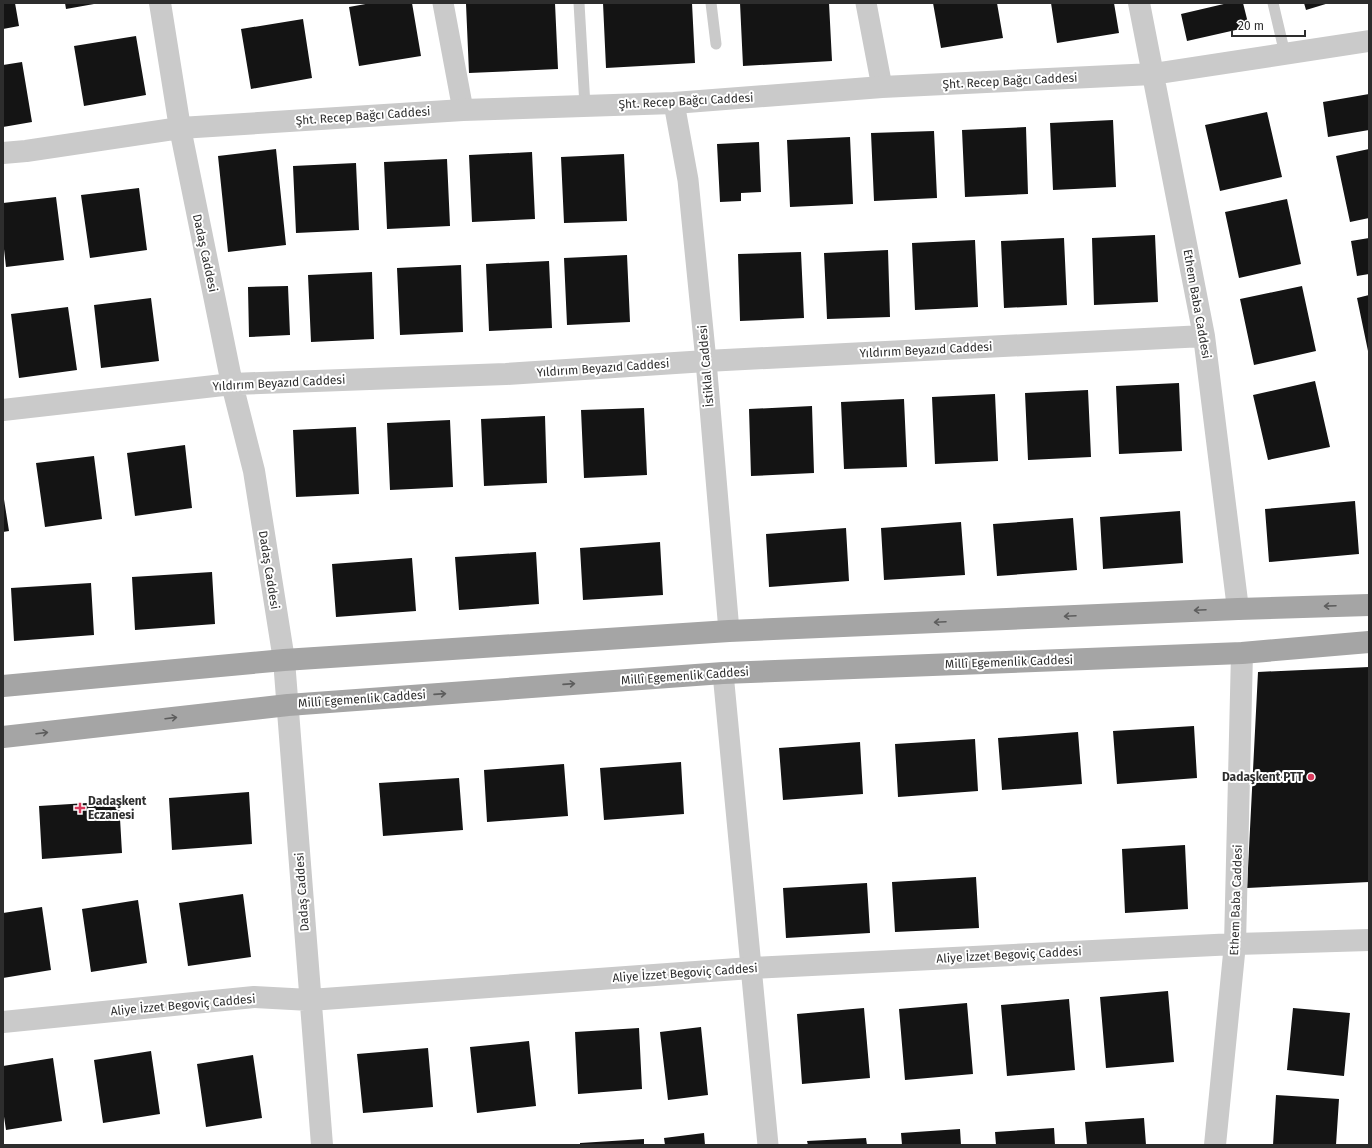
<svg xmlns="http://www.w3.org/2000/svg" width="1372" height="1148" viewBox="0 0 1372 1148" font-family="'Fira Sans',sans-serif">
	<rect width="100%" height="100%" fill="#fff"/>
	<!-- building -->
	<path fill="#141414" d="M 3,3 L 15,3 L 19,26 L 3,29 Z
		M 65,3 L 94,3 L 94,4 L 66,9 Z
		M 371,3 L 412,3 L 421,56 L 359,66 L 349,7 Z
		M 493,3 L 555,3 L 558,69 L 469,73 L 466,4 Z
		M 603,3 L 692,3 L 695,63 L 606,68 Z
		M 740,3 L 829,3 L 832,61 L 743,66 Z
		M 933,3 L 997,3 L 1003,38 L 941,48 Z
		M 1051,3 L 1114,3 L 1119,33 L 1057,43 Z
		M 1228,3 L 1243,3 L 1249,27 L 1187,41 L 1181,14 Z
		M 1304,3 L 1329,3 L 1306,10 Z
		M 303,19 L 312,78 L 251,89 L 241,29 Z
		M 136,36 L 146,95 L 84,106 L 74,46 Z
		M 22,62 L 32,122 L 3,127 L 3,65 Z
		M 1369,94 L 1369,130 L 1328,137 L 1323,102 Z
		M 1267,112 L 1282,177 L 1220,191 L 1205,125 Z
		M 1113,120 L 1116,187 L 1053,190 L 1050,123 Z
		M 1026,127 L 1028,194 L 965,197 L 962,130 Z
		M 934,131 L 937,198 L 874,201 L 871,133 Z
		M 850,137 L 853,204 L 790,207 L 787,140 Z
		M 759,142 L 761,192 L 741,193 L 741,201 L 720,202 L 717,144 Z
		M 276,149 L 286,245 L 228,252 L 218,156 Z
		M 1369,149 L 1369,218 L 1350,222 L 1336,156 Z
		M 532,152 L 535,219 L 472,222 L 469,155 Z
		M 624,154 L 627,221 L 564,223 L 561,157 Z
		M 447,159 L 450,226 L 387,229 L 384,162 Z
		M 356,163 L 359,230 L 296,233 L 293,166 Z
		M 139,188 L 147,250 L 90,258 L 81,195 Z
		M 56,197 L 64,260 L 6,267 L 3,240 L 3,203 Z
		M 1287,199 L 1301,264 L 1239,278 L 1225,212 Z
		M 1155,235 L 1158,302 L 1094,305 L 1092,238 Z
		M 1064,238 L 1067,305 L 1004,308 L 1001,241 Z
		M 1369,238 L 1369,274 L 1357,276 L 1351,241 Z
		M 975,240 L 978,307 L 915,310 L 912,243 Z
		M 888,250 L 890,317 L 827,319 L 824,253 Z
		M 801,252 L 804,318 L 740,321 L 738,254 Z
		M 627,255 L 630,322 L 567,325 L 564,258 Z
		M 549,261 L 552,328 L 489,331 L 486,264 Z
		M 461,265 L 463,332 L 400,335 L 397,268 Z
		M 372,272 L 374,339 L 311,342 L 308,275 Z
		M 288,286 L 290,335 L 249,337 L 248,287 Z
		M 1302,286 L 1316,351 L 1254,365 L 1240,299 Z
		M 1369,295 L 1369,351 L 1368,351 L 1357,298 Z
		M 151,298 L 159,361 L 101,368 L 94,305 Z
		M 68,307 L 77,370 L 19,378 L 11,314 Z
		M 1315,381 L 1330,447 L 1268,460 L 1253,395 Z
		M 1179,383 L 1182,451 L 1119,454 L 1116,386 Z
		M 1088,390 L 1091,457 L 1028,460 L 1025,393 Z
		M 995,394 L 998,461 L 935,464 L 932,397 Z
		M 904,399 L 907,467 L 844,469 L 841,402 Z
		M 812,406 L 814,473 L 751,476 L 749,409 Z
		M 644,408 L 647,475 L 584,478 L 581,410 Z
		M 545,416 L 547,483 L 484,486 L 481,419 Z
		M 450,420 L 453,487 L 390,490 L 387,423 Z
		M 356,427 L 359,494 L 296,497 L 293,430 Z
		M 185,445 L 192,508 L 135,516 L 127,453 Z
		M 94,456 L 102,519 L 45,527 L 36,463 Z
		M 3,493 L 9,531 L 3,532 Z
		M 1355,501 L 1359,554 L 1269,562 L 1265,509 Z
		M 1180,511 L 1183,563 L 1103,569 L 1100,517 Z
		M 1073,518 L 1077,570 L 997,576 L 993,524 Z
		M 961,522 L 965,575 L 884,580 L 881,528 Z
		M 846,528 L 849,581 L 769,587 L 766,534 Z
		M 660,542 L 663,595 L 583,600 L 580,548 Z
		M 536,552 L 539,604 L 459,610 L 455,557 Z
		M 412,558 L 416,611 L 336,617 L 332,564 Z
		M 212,572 L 215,624 L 135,630 L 132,577 Z
		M 91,583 L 94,635 L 14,641 L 11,588 Z
		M 1369,667 L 1369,882 L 1247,888 L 1258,672 Z
		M 1194,726 L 1197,778 L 1117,784 L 1113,731 Z
		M 1078,732 L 1082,784 L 1002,790 L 998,738 Z
		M 975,739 L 978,791 L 898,797 L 895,744 Z
		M 860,742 L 863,794 L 783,800 L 779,748 Z
		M 681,762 L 684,814 L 604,820 L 600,768 Z
		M 564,764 L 568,816 L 487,822 L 484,770 Z
		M 459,778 L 463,830 L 383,836 L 379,783 Z
		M 249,792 L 252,844 L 172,850 L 169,798 Z
		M 119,801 L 122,853 L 42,859 L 39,806 Z
		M 1185,845 L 1188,909 L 1125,913 L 1122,849 Z
		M 976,877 L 979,928 L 895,932 L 892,882 Z
		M 867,883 L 870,933 L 786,938 L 783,888 Z
		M 243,894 L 251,957 L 188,966 L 179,903 Z
		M 138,900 L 147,963 L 91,972 L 82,909 Z
		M 42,907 L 51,970 L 3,978 L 3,913 Z
		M 1168,991 L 1174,1062 L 1106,1068 L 1100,997 Z
		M 1069,999 L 1075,1070 L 1007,1076 L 1001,1005 Z
		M 967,1003 L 973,1074 L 905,1080 L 899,1009 Z
		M 864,1008 L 870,1078 L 802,1084 L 797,1014 Z
		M 1293,1008 L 1350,1013 L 1344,1076 L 1287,1070 Z
		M 701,1027 L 708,1095 L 668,1100 L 660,1032 Z
		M 639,1028 L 642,1089 L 578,1094 L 575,1032 Z
		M 529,1041 L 536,1106 L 477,1113 L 470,1047 Z
		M 428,1048 L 433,1107 L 363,1113 L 357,1054 Z
		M 151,1051 L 160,1114 L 103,1123 L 94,1060 Z
		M 253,1055 L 262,1118 L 206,1127 L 197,1064 Z
		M 53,1058 L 62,1121 L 6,1130 L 3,1110 L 3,1066 Z
		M 1276,1095 L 1339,1099 L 1336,1145 L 1273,1145 Z
		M 1144,1118 L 1146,1145 L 1087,1145 L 1085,1122 Z
		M 1054,1128 L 1055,1145 L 996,1145 L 995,1132 Z
		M 960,1129 L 961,1145 L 902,1145 L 901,1133 Z
		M 704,1133 L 705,1145 L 665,1145 L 664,1138 Z
		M 866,1138 L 867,1145 L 808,1145 L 807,1141 Z
		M 644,1139 L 644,1145 L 580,1145 L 580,1143 Z"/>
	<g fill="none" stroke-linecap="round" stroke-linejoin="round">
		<!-- service -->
		<path stroke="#cacaca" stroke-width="11" d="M 579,3 L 585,106
			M 711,3 L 716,44
			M 1273,3 L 1285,54"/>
		<!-- minor -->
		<path stroke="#cacaca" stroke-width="21" d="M 443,3 L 463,110
			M 866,3 L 882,87
			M 674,103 L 688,180 L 706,361 L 729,631
			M 723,673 L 768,1145"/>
		<!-- tertiary -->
		<path stroke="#cacaca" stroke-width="22" d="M 160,3 L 180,128 L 232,384 L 254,471 L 284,660 L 322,1145
			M 1139,3 L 1204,336 L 1238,609
			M 3,153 L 26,151 L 180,128 L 463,110 L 674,103 L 882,87 L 1153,74 L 1369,41
			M 3,410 L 232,384 L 506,374 L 706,361 L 1204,336
			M 3,1022 L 254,997 L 310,1000 L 751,968 L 1235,944 L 1369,940
			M 1215,1145 L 1235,944 L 1242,653"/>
		<!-- primary -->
		<path stroke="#a5a5a5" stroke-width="22" d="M 3,686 L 284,660 L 729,631 L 1238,609 L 1369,605
			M 3,737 L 288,705 L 723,673 L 1242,653 L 1369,642"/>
	</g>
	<!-- one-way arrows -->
	<defs><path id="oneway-shaft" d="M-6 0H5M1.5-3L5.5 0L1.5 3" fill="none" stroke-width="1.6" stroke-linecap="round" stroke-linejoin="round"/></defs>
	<g stroke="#5d5d5d">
		<use href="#oneway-shaft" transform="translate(1330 606) rotate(178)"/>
		<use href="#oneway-shaft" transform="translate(1200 610) rotate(177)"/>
		<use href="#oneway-shaft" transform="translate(1070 616) rotate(177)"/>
		<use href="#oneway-shaft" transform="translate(940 622) rotate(177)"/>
		<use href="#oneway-shaft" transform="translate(569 684) rotate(-4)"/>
		<use href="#oneway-shaft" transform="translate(440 694) rotate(-4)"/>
		<use href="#oneway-shaft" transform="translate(171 718) rotate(-7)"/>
		<use href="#oneway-shaft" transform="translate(42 733) rotate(-7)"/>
	</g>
	<!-- markers -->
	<g fill="#d93b5d" stroke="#fff" stroke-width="1.5">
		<circle cx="1311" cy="777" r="4"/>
		<path d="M78 802h4v4h4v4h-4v4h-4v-4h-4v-4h4z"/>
	</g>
	<g text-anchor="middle" stroke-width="4" stroke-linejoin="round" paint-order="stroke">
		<!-- street labels -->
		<g font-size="12" fill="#2d2d2d" stroke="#fff">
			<text transform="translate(1010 81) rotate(-3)" y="4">Şht. Recep Bağcı Caddesi</text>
			<text transform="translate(686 101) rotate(-3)" y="4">Şht. Recep Bağcı Caddesi</text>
			<text transform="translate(363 116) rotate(-4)" y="4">Şht. Recep Bağcı Caddesi</text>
			<text transform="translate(205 253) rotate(78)" y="4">Dadaş Caddesi</text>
			<text transform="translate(1197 304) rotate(80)" y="4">Ethem Baba Caddesi</text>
			<text transform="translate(926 350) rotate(-3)" y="4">Yıldırım Beyazıd Caddesi</text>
			<text transform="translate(706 366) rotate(-95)" y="4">İstiklal Caddesi</text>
			<text transform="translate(603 368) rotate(-4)" y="4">Yıldırım Beyazıd Caddesi</text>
			<text transform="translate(279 383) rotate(-3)" y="4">Yıldırım Beyazıd Caddesi</text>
			<text transform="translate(269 570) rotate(81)" y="4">Dadaş Caddesi</text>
			<text transform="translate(1009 662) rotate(-2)" y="4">Millî Egemenlik Caddesi</text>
			<text transform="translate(685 676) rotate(-4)" y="4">Millî Egemenlik Caddesi</text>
			<text transform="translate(362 699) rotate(-4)" y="4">Millî Egemenlik Caddesi</text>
			<text transform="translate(302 892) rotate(-94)" y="4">Dadaş Caddesi</text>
			<text transform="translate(1236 900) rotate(-88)" y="4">Ethem Baba Caddesi</text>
			<text transform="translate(1009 955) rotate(-3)" y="4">Aliye İzzet Begoviç Caddesi</text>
			<text transform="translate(685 973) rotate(-4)" y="4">Aliye İzzet Begoviç Caddesi</text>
			<text transform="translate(183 1005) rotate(-5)" y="4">Aliye İzzet Begoviç Caddesi</text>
		</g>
		<!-- poi labels -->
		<g font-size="12" font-weight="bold" fill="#2d2d2d" stroke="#fff" text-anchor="end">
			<text x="1303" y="781">Dadaşkent PTT</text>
			<text x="88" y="805" text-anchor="start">Dadaşkent<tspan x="88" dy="14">Eczanesi</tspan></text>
		</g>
	</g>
	<!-- border -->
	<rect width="1372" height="1148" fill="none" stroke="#2d2d2d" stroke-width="8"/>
	<!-- scale -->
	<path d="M1232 30v6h73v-6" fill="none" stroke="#2d2d2d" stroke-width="2"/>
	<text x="1238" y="30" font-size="12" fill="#2d2d2d" stroke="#ffffff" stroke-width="3" paint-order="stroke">20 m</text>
</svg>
